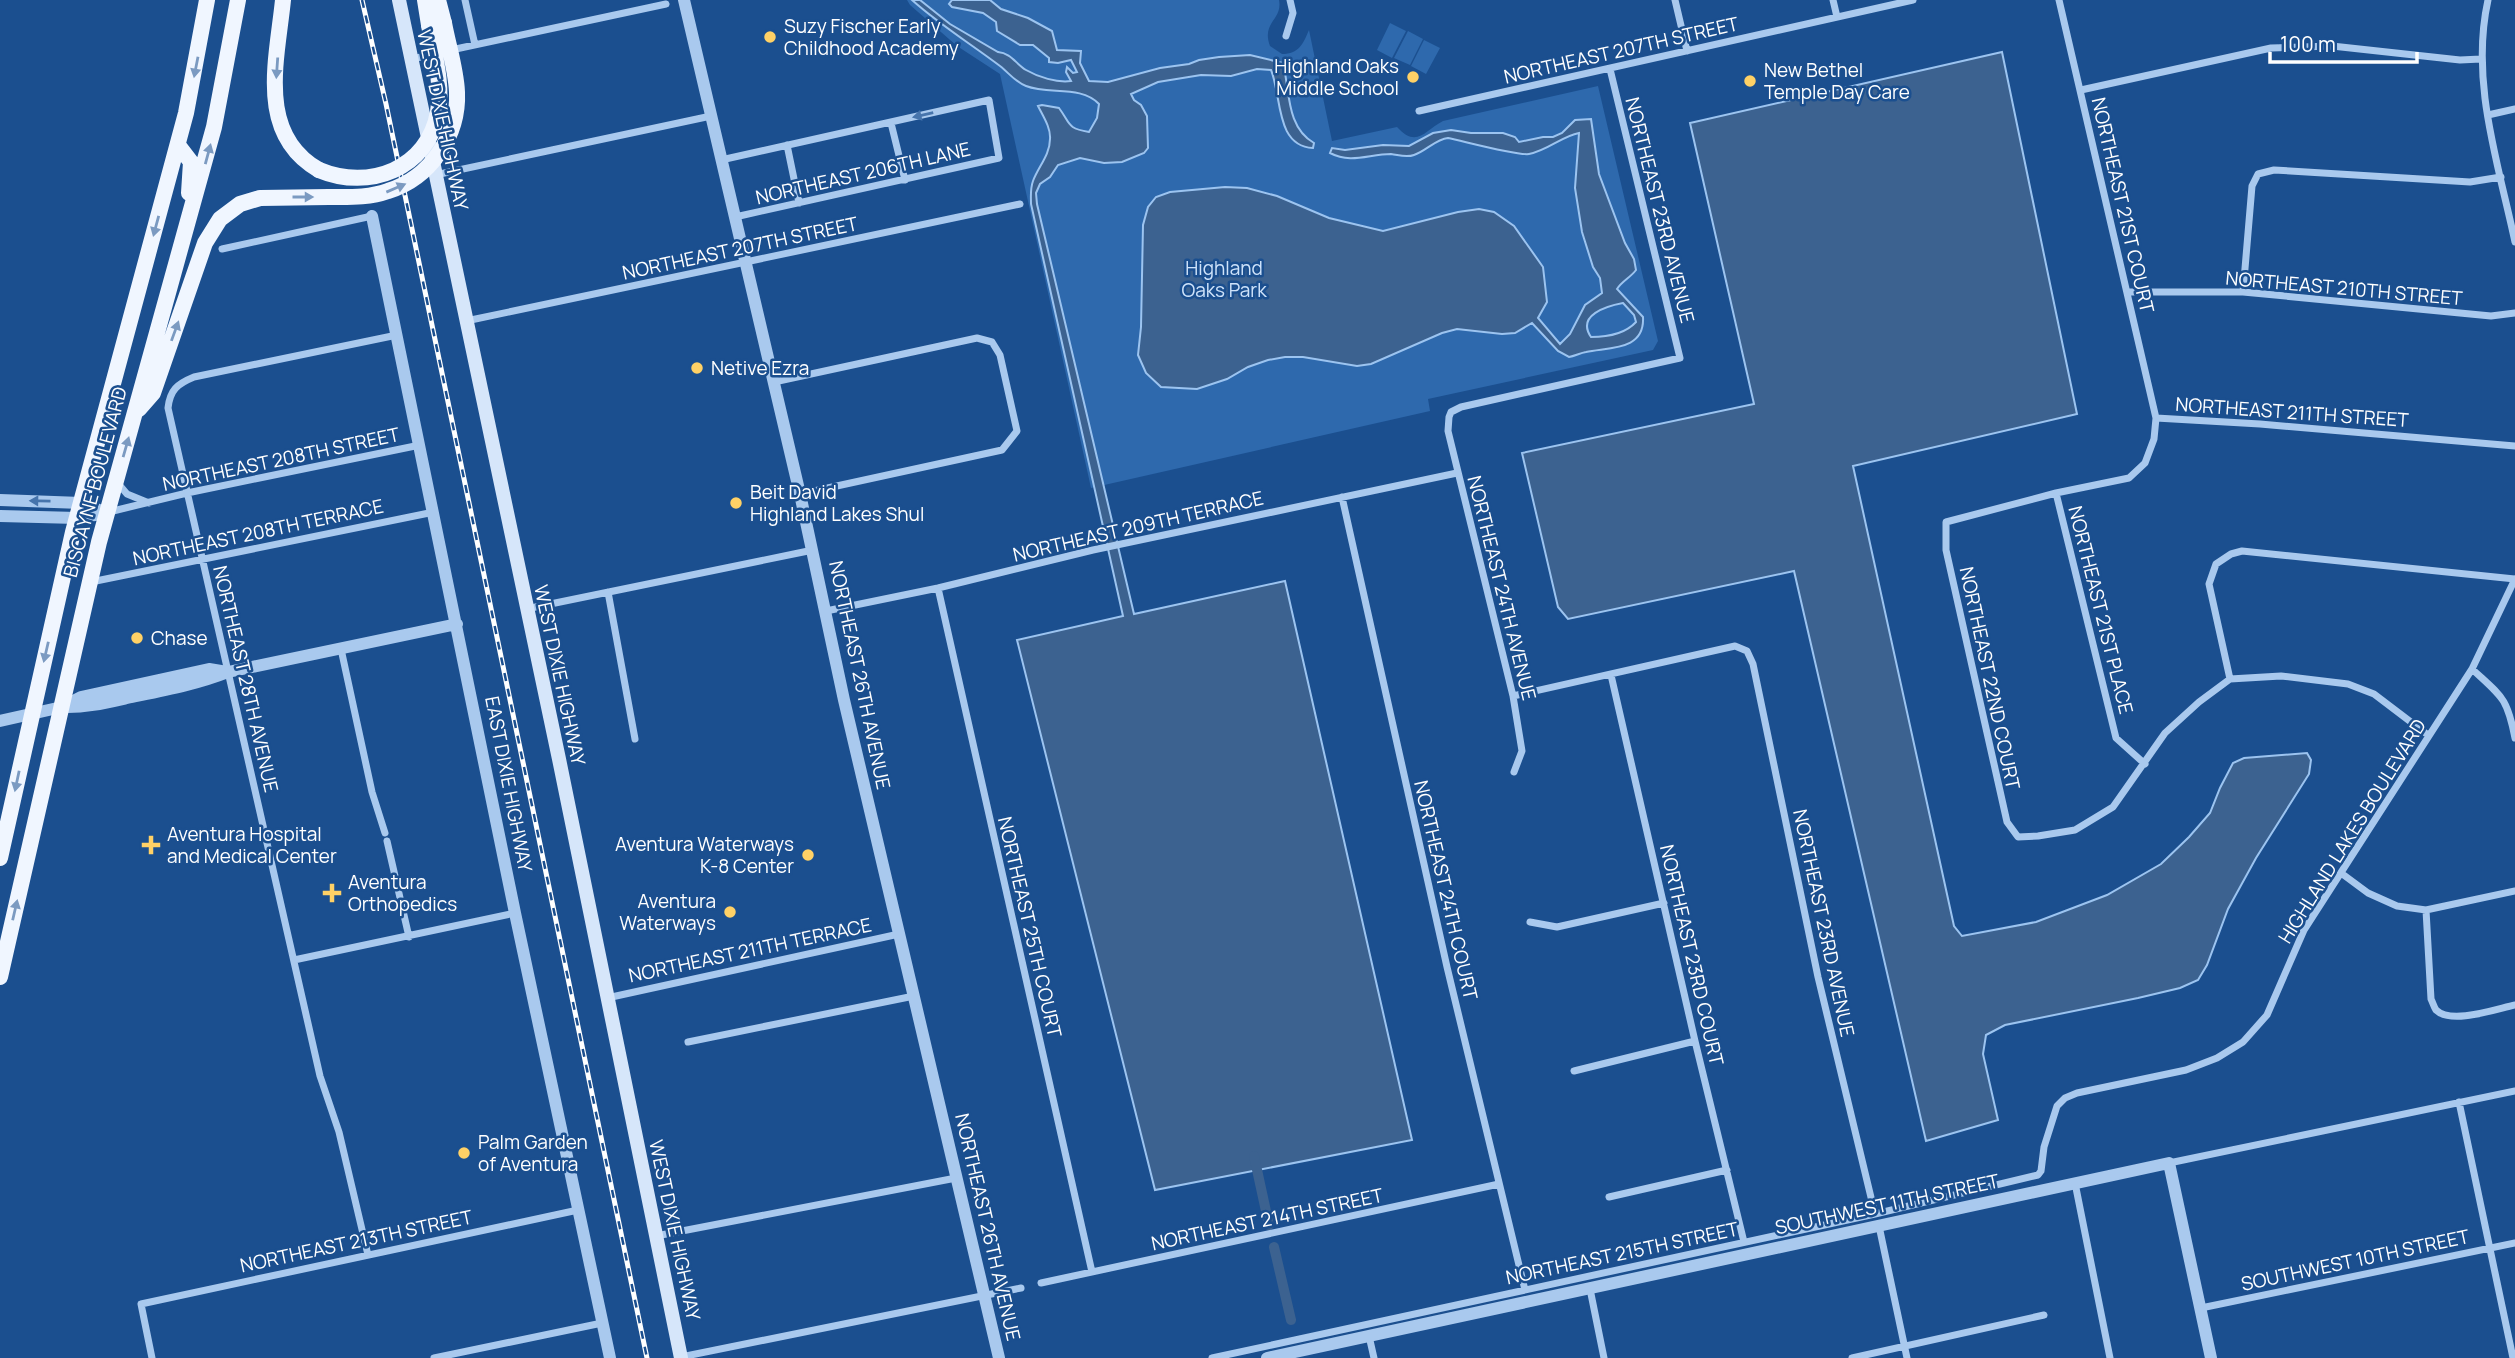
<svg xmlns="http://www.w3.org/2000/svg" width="2515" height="1358" viewBox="0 0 2515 1358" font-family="Manrope,sans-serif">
	<rect width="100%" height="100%" fill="#1b4f8f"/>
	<!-- park -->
	<path fill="#2e69ad" d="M 907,0 L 1279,0 C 1283,20 1261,22 1270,46 L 1282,54 C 1299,54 1303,44 1309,30 L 1332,141 L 1397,127 C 1417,149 1425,130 1443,121 L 1598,86 L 1658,341 L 1653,350 L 1428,399 L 1430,411 L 1091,488 L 1000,74 L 957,46 L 910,5 Z
		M 1390,23 L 1406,31 L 1392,58 L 1377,50 Z
		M 1408,31 L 1423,39 L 1410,65 L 1394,58 Z
		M 1424,40 L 1440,48 L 1426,74 L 1411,66 Z"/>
	<!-- water -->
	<path fill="#3c6290" stroke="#9cc4f0" stroke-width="2" fill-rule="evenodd" d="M 912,0 L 920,0 L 950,24 L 998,52 C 1011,53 1016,64 1026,70 C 1038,77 1057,83 1071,81 L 1066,72 L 1067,67 L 1073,73 L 1077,72 L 1071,60 L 1058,63 L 1049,62 L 1049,58 L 1033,45 L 1020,45 L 997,31 L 996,22 L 983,13 L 952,7 L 949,4 L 952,0 L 990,0 L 1001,9 L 1028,18 L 1052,31 L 1057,50 L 1081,51 L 1080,63 L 1089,81 L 1108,82 L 1160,68 L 1189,64 L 1199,60 L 1219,57 L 1250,55 L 1283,63 C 1290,91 1286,127 1314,143 L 1313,148 C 1275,146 1282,96 1271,70 L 1257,69 L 1231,76 L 1201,75 L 1158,82 L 1131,94 L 1134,100 L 1141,105 L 1147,116 L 1148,148 L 1144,153 L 1122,162 L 1104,163 L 1080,158 L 1058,165 L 1050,177 L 1040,184 L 1036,193 L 1037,204 L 1134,614 L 1285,581 L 1412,1140 L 1155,1190 L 1017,640 L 1123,616 L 1031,204 C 1031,197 1030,189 1033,181 C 1038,167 1050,155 1050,139 C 1051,128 1043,116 1038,106 L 1042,105 L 1059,108 C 1071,124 1066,128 1089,132 L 1097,118 L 1099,104 C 1081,85 1049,95 1026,86 C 1015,82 1009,73 1000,66 C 971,44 940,25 912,0 Z
		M 2002,52 L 2077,414 L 1853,466 L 1954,926 L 1962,936 L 2036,922 L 2107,895 L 2161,864 L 2189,837 L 2210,813 L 2220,788 L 2233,763 L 2244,758 L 2307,753 L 2311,760 L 2309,774 L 2256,858 L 2228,909 L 2207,965 L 2198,980 L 2180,988 L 2138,998 L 2005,1025 L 1986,1035 L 1983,1054 L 1998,1120 L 1926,1141 L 1794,571 L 1568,619 L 1558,607 L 1522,453 L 1754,404 L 1690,123 Z
		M 1591,119 L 1599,174 L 1625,243 L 1634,259 L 1636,270 C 1630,278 1622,281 1617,289 L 1643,317 C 1645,351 1609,347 1586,352 C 1580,353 1575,356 1569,357 L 1558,351 L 1532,323 L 1515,333 L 1502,334 L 1457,329 L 1442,333 L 1371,364 L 1357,366 L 1303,357 L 1285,357 L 1268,360 L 1248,367 L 1227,379 L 1197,389 L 1161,387 L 1146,373 L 1138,355 L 1141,327 L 1143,225 L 1148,207 L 1156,197 L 1170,192 L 1225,187 L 1247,188 L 1277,196 L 1329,218 L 1383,231 L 1458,212 L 1479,209 L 1494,212 L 1514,226 L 1543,267 L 1547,302 L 1538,318 L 1560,344 L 1570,334 L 1585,305 L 1602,293 L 1600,278 L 1593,267 L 1582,232 L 1575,188 L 1579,133 C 1562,136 1547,151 1529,154 C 1518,156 1463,141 1448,138 C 1436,139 1426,151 1414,155 C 1406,158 1399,155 1391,154 C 1369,154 1351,164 1330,153 L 1332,148 L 1345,150 L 1383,145 L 1409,146 L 1433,133 L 1451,130 L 1471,133 L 1503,133 L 1515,137 L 1519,142 L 1543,137 L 1553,137 L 1562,133 L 1575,120 ZM 1623,303 L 1634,315 L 1636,322 C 1625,334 1607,337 1591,337 C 1576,315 1607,306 1623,303 Z"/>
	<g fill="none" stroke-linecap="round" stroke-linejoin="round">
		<!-- canal -->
		<path stroke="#3c6290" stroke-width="10" d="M 1254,1156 L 1269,1225
			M 1274,1247 L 1291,1320"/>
		<!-- minor -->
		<path stroke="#a9c9ee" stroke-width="7" d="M 465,0 L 475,45
			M 1675,0 L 1687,51
			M 1833,0 L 1837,17
			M 2059,0 L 2156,418 L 2154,439 L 2145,463 L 2129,478 L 2056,493 L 1946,522 L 1946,550 L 2007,822 L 2018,837 L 2038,836 L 2075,830 L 2113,807 L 2165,733 L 2199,702 L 2230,679 L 2281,676 L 2348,684 L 2374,694 L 2428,735
			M 2488,0 C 2470,81 2498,162 2515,242
			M 1286,36 L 1293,13 L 1290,0
			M 451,50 L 666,4
			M 411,59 L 436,54
			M 2081,90 L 2271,48 L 2332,46 L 2460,60 L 2481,59
			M 1419,111 L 1913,0
			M 2488,115 L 2515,109
			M 891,123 L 905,180
			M 787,145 L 799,203
			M 721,160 L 989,100 L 999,158 L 735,217
			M 435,175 L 711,116
			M 222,249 L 372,216
			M 2128,292 L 2243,292 L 2491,316 L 2515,313
			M 2243,292 L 2252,186 L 2258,174 L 2274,170 L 2470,182 L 2501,177
			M 466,321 L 1020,204
			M 774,382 L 977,338 L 992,342 L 1000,355 L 1017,431 L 1002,450 L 800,494
			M 2156,418 L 2260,424 L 2515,446
			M 116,481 L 127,494 L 149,503
			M 2056,493 L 2116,738 L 2145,764
			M 1342,497 L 1447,967 L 1525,1290
			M 109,512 L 187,493 L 420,445
			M 91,582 L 434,512
			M 938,588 L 1092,1272
			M 608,592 L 635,739
			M 526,609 L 813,550
			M 826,611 L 938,588 L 1093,550 L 1457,473
			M 341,649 L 372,792 L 385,833
			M 2472,669 C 2502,697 2507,697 2515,738
			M 1611,675 L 1695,1041 L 1744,1242
			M 2230,679 L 2209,584 L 2216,564 L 2231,554 L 2242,551 L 2515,579
			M 1513,696 L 1735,646 L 1747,651 L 1753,664 L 1818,977 L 1875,1214
			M 1514,772 L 1522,751 L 1513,696 L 1448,431 L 1449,417 L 1451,412 L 1461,407 L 1680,358 L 1610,69
			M 387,841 L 409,937
			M 2341,873 L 2368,893 L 2397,906 L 2426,910 L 2515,891
			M 2426,910 L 2431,999 C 2433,1003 2434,1007 2436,1010 C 2451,1025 2496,1009 2515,1005
			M 1530,922 L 1557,927 L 1664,903
			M 294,960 L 515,913
			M 607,998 L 899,934
			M 688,1042 L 914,996
			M 1574,1071 L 1695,1041
			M 2459,1102 L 2513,1358
			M 2169,1163 L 2515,1091
			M 2075,1183 L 2110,1358
			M 1609,1197 L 1727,1170
			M 1879,1226 L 1907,1358
			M 656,1236 L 956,1178
			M 368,1255 L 339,1132 L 320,1076 L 168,408 C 170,390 177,384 194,377 L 397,335
			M 1041,1283 L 1499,1184
			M 1590,1289 L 1604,1358
			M 2201,1308 L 2515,1243
			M 1369,1336 L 1374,1358
			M 681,1357 L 1021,1288
			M 152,1358 L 141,1304 L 578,1210
			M 434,1358 L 602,1323
			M 1212,1358 L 1875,1214 L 2038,1175 L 2041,1171 L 2044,1147 L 2057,1106 L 2065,1098 L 2077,1093 L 2186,1070 L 2217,1058 L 2243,1042 L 2267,1015 L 2304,930 L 2472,669 L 2515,579
			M 1852,1358 L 2044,1315"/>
		<!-- tertiary -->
		<path stroke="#a9c9ee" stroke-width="12" d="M 684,0 L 800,494 L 844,700 L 999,1358
			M 372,216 L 515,913 L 610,1358
			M 0,500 L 81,503 L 107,513
			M 0,516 L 77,518 L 106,513
			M 62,707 C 84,708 105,703 127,698 C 161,691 195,685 228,672 L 457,624
			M 0,721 L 62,707 L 81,697 L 209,669 L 227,672
			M 1267,1358 L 2169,1163 L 2211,1358"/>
		<!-- secondary -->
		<path stroke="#d6e6fa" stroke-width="14" d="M 399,0 L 559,759 L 681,1358"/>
		<!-- primary -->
		<path stroke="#f0f6ff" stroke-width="16" d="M 283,0 C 277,60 256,134 319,170
			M 425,0 L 429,25
			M 438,0 L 444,23
			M 178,145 L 191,162 L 189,193
			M 139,409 L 153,393 L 205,243 L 220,219 L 240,204 L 260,198 L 329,197
			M 0,858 L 73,532 L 186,113 L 207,0
			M 0,977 L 99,542 L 214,127 L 238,0"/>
		<!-- rail casing -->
		<g stroke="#fff" stroke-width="5">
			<path id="rail" d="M 362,0 L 386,104 L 647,1358"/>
		</g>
		<!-- rail -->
		<use href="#rail" stroke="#1b4f8f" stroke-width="2.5" stroke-dasharray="8" stroke-linecap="butt"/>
		<!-- primary-bridge -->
		<path stroke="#f0f6ff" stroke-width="16" d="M 319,170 C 369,191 428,169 438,112 C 443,84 434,53 429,25
			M 329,197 C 349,197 369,198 388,191 C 430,178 459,136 457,92 C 456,69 448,45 444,23"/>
	</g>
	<!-- one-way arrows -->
	<defs><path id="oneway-solid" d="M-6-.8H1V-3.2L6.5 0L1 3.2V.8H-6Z" transform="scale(1.75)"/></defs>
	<g fill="#7b9ac1">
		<use href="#oneway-solid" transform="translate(196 67) rotate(101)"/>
		<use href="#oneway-solid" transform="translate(277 68) rotate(94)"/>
		<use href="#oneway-solid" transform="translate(208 154) rotate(-75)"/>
		<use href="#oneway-solid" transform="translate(396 188) rotate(-23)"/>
		<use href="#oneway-solid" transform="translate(303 197)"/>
		<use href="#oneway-solid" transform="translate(156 226) rotate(105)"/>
		<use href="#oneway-solid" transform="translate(175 331) rotate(-70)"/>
		<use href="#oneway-solid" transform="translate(126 447) rotate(-74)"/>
		<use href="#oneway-solid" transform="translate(46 652) rotate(103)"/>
		<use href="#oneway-solid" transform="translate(17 781) rotate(102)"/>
		<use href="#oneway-solid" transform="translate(15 910) rotate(-77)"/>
	</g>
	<g fill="#4674ac">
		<use href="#oneway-solid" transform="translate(923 115) rotate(167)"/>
		<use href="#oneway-solid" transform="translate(40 501) rotate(-179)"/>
	</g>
	<!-- markers -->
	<g fill="#ffd166" stroke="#1b4f8f" stroke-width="2.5">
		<circle cx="770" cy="37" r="7"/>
		<circle cx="1413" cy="77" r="7"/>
		<circle cx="1750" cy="81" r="7"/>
		<circle cx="697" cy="368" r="7"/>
		<circle cx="736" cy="503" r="7"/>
		<circle cx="137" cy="638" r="7"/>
		<path d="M147.5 834.5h7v7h7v7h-7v7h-7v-7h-7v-7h7z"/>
		<circle cx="808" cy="855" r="7"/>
		<path d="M328.5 882.5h7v7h7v7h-7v7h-7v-7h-7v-7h7z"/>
		<circle cx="730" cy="912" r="7"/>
		<circle cx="464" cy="1153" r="7"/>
	</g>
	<g text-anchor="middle" stroke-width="5" stroke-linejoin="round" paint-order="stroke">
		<!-- poi labels -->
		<g font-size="19" fill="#fff" stroke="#1b4f8f" text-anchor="start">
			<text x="784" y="33">Suzy Fischer Early<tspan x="784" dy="22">Childhood Academy</tspan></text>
			<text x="1399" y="73" text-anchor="end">Highland Oaks<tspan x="1399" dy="22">Middle School</tspan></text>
			<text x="1764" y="77">New Bethel<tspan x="1764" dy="22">Temple Day Care</tspan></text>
			<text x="711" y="375">Netive Ezra</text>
			<text x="750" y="499">Beit David<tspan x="750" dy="22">Highland Lakes Shul</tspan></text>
			<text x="151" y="645">Chase</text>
			<text x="167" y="841">Aventura Hospital<tspan x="167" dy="22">and Medical Center</tspan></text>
			<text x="794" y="851" text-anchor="end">Aventura Waterways<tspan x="794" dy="22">K-8 Center</tspan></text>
			<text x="348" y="889">Aventura<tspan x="348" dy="22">Orthopedics</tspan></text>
			<text x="716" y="908" text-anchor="end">Aventura<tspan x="716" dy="22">Waterways</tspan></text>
			<text x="478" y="1149">Palm Garden<tspan x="478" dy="22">of Aventura</tspan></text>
		</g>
		<!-- street labels -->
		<g font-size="19" fill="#fff" stroke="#1b4f8f">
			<text transform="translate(1621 50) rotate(-13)" y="7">NORTHEAST 207TH STREET</text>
			<text transform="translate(443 120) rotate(78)" y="7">WEST DIXIE HIGHWAY</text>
			<text transform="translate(863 173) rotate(-13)" y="7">NORTHEAST 206TH LANE</text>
			<text transform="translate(2123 205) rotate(77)" y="7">NORTHEAST 21ST COURT</text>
			<text transform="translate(1660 210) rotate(76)" y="7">NORTHEAST 23RD AVENUE</text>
			<text transform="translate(740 248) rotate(-12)" y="7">NORTHEAST 207TH STREET</text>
			<text transform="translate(2344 288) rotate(5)" y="7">NORTHEAST 210TH STREET</text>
			<text transform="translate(2292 412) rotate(4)" y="7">NORTHEAST 211TH STREET</text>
			<text transform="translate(281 459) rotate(-12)" y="7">NORTHEAST 208TH STREET</text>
			<text transform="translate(95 482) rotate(-75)" y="7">BISCAYNE BOULEVARD</text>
			<text transform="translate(1138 526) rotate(-13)" y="7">NORTHEAST 209TH TERRACE</text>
			<text transform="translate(258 532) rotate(-12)" y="7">NORTHEAST 208TH TERRACE</text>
			<text transform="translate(1502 588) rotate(76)" y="7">NORTHEAST 24TH AVENUE</text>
			<text transform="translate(2101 610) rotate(76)" y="7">NORTHEAST 21ST PLACE</text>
			<text transform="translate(560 675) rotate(78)" y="7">WEST DIXIE HIGHWAY</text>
			<text transform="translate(860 675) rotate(78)" y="7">NORTHEAST 26TH AVENUE</text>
			<text transform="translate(1990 678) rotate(78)" y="7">NORTHEAST 22ND COURT</text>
			<text transform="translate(246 679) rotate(77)" y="7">NORTHEAST 28TH AVENUE</text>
			<text transform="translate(509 784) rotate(79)" y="7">EAST DIXIE HIGHWAY</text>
			<text transform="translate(2352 831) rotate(-58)" y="7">HIGHLAND LAKES BOULEVARD</text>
			<text transform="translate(1446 890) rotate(77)" y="7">NORTHEAST 24TH COURT</text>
			<text transform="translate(1824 923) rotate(78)" y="7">NORTHEAST 23RD AVENUE</text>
			<text transform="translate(1030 927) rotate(77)" y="7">NORTHEAST 25TH COURT</text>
			<text transform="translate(750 950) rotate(-12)" y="7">NORTHEAST 211TH TERRACE</text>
			<text transform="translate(1692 955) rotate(77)" y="7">NORTHEAST 23RD COURT</text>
			<text transform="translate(1887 1204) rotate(-12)" y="7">SOUTHWEST 11TH STREET</text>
			<text transform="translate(1267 1219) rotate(-12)" y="7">NORTHEAST 214TH STREET</text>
			<text transform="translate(988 1227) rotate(77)" y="7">NORTHEAST 26TH AVENUE</text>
			<text transform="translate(675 1230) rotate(78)" y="7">WEST DIXIE HIGHWAY</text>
			<text transform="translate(356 1241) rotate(-12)" y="7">NORTHEAST 213TH STREET</text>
			<text transform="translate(1622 1253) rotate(-12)" y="7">NORTHEAST 215TH STREET</text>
			<text transform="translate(2355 1260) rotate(-12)" y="7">SOUTHWEST 10TH STREET</text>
		</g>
		<!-- park labels -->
		<g font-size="19" fill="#cfe3fa" stroke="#1b4f8f">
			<text x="1224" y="275">Highland<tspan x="1224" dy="22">Oaks Park</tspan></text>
		</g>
	</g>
	<!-- scale -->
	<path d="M2270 52v10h147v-10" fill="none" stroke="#ffffff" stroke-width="3.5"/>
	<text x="2280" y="52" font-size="21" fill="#ffffff" stroke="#1b4f8f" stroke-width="5" paint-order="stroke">100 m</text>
</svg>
